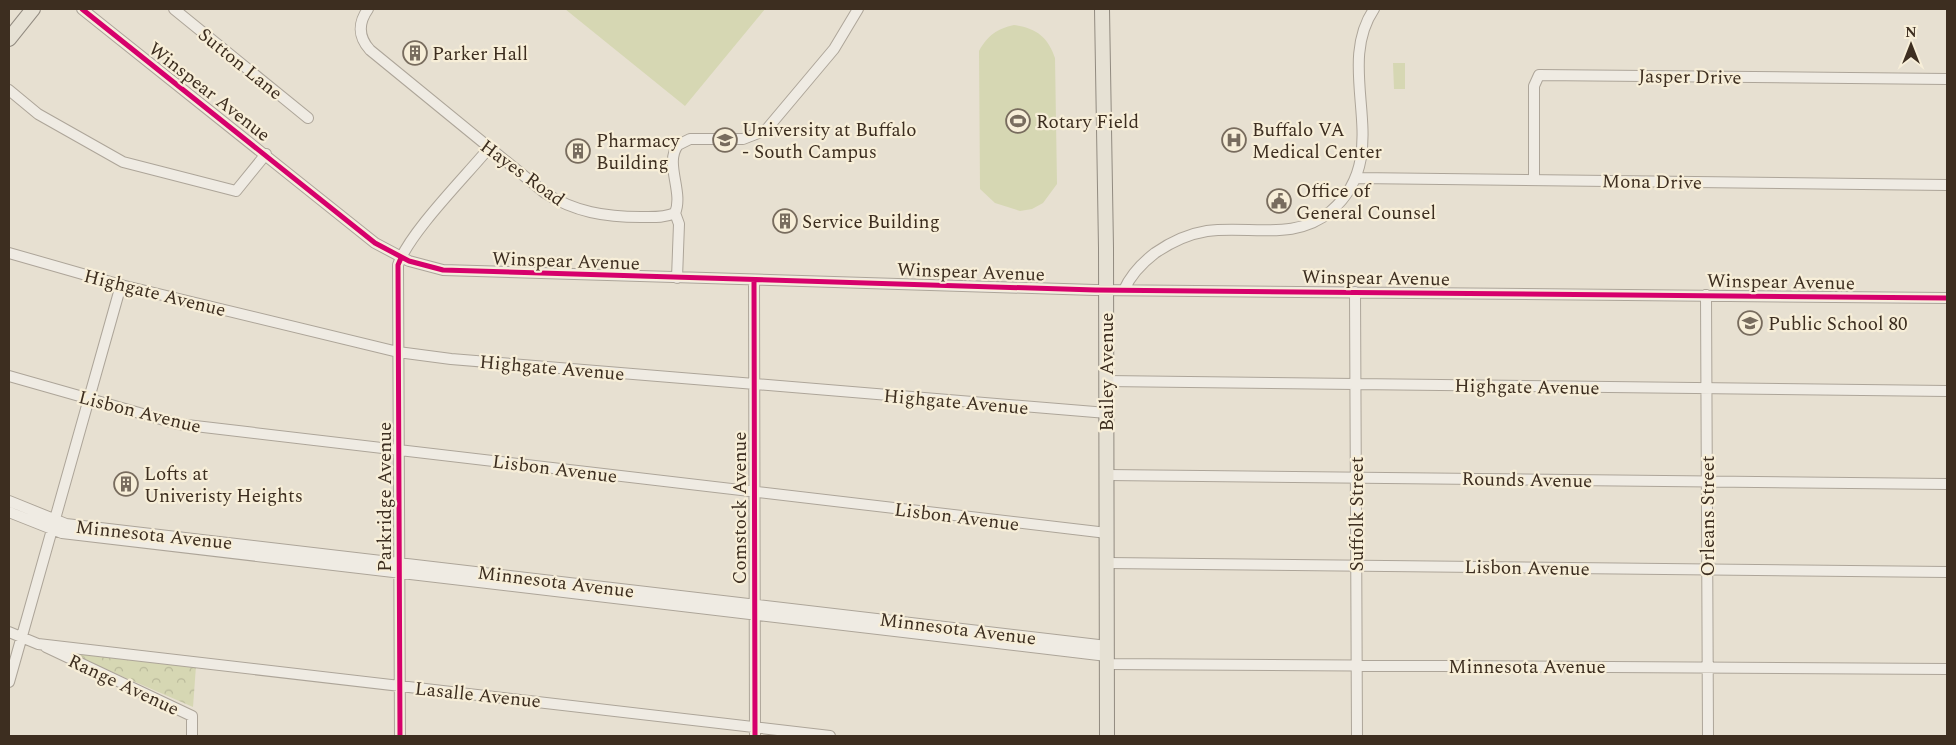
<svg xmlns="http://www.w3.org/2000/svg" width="1956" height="745" viewBox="0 0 1956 745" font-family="Spectral,serif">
	<defs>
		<pattern id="park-crowns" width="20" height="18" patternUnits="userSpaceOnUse" patternTransform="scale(1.25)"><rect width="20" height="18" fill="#d6d7b3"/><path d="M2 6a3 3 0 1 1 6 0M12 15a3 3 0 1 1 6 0" fill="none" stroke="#b9b99a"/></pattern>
	</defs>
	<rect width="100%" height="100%" fill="#e7e0d1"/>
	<!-- grass -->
	<path fill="#d6d7b3" d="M 565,9 L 765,9 L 685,106 Z
		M 1014,25 C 1036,28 1048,37 1055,58 L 1057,184 L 1043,203 L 1032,209 L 1020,211 L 995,203 L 980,189 L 979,51 C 988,35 997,29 1014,25 Z
		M 1393,63 L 1405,63 L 1405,89 L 1394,89 Z"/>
	<!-- park -->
	<path fill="url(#park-crowns)" d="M 74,652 L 196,666 L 193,707 L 73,655 Z"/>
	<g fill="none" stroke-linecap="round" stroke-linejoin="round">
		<!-- minor casing -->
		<g stroke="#ada599" stroke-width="12">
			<path id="minor" d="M 82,9 L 375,243 L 409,261 L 443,270 L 1095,290 L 1947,298
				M 174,9 L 308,118
				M 368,9 C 358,23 358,37 370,50 L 545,193 C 575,212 605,217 641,217 C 652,217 664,218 675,213 C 684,192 664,163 678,145 L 690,139 L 743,139 L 766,130 L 834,49 L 858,9
				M 9,90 L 38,114 L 123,162 L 236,191 L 266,154
				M 1357,178 L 1947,185
				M 1534,180 L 1534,86 L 1539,75 L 1947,79
				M 675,213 L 679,224 L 677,278
				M 9,253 L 121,285 L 398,352 L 451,359 L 1107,413
				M 754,280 L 755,736
				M 1124,290 C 1131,274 1142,263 1155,253 C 1171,242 1188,234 1207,231 C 1249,225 1295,242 1331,211 C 1397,154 1332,71 1374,9
				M 1355,292 L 1357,736
				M 1706,295 L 1708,736
				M 9,376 L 178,424 L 1107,533
				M 1106,381 L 1947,391
				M 1107,475 L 1947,484
				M 9,501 L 66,524 L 1107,646
				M 9,512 L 62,533 L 1107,656
				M 1107,563 L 1947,572
				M 9,632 L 38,644 L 830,736
				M 46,647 L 192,716 L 192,736
				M 1107,664 L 1947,669
				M 9,682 L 121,285
				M 400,736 L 398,265 C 409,233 465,177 489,148"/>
		</g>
		<!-- major casing -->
		<g stroke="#928b80" stroke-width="16">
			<path id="major" d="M 1102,9 L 1106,248 L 1107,736
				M 9,39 L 33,9"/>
		</g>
		<!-- minor -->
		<use href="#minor" stroke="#efebe3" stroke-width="10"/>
		<!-- major -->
		<use href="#major" stroke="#e6e1d4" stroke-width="14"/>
		<!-- cycleway casing -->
		<g stroke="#f7eed8" stroke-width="8">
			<path id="cycleway" d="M 82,9 L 375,243 L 409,261 L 443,270 L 1095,290 L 1947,298
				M 754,280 L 755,736
				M 400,736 L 398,265 L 401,258"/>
		</g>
		<!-- cycleway -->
		<use href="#cycleway" stroke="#d6006c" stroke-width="5"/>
	</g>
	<!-- icons -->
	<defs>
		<g id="building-ring" transform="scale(1.25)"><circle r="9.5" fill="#f7eed8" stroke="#786c5e" stroke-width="1.5"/><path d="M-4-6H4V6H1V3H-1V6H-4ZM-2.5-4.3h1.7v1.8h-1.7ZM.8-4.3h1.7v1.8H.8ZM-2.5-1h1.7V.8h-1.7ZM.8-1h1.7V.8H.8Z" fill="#786c5e"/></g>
		<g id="stadium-ring" transform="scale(1.25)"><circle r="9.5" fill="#f7eed8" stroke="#786c5e" stroke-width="1.5"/><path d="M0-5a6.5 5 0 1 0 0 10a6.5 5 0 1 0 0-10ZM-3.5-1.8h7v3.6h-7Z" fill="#786c5e"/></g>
		<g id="university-ring" transform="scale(1.25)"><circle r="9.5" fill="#f7eed8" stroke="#786c5e" stroke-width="1.5"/><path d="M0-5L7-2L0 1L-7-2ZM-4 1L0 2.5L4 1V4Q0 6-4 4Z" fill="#786c5e"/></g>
		<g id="hospital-ring" transform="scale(1.25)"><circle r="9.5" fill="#f7eed8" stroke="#786c5e" stroke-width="1.5"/><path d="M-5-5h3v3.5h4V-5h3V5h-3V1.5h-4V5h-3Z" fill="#786c5e"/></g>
		<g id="civic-ring" transform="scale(1.25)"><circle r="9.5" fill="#f7eed8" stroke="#786c5e" stroke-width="1.5"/><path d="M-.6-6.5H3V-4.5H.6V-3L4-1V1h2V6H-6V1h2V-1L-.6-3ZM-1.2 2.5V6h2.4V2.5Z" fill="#786c5e"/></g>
		<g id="school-ring" transform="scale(1.25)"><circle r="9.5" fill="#f7eed8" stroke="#786c5e" stroke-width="1.5"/><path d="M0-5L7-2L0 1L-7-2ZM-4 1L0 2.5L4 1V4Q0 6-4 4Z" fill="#786c5e"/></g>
	</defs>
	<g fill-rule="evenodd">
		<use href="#building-ring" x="415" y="53"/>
		<use href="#stadium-ring" x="1018" y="121"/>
		<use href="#university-ring" x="725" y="140"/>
		<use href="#hospital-ring" x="1234" y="140"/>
		<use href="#building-ring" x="578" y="151"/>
		<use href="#civic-ring" x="1279" y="201"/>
		<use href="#building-ring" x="785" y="221"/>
		<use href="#school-ring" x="1750" y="323"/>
		<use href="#building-ring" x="126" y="484"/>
	</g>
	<g text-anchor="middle" stroke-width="4.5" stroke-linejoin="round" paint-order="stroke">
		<!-- poi labels -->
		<g font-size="19" fill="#3d2e20" stroke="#f7eed8" text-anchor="start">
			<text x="432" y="60">Parker Hall</text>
			<text x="1036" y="128">Rotary Field</text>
			<text x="742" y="136">University at Buffalo<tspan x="742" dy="22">- South Campus</tspan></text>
			<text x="1252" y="136">Buffalo VA<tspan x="1252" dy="22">Medical Center</tspan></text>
			<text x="596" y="147">Pharmacy<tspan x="596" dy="22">Building</tspan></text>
			<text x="1296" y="197">Office of<tspan x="1296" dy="22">General Counsel</tspan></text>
			<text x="802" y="228">Service Building</text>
			<text x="1768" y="330">Public School 80</text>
			<text x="144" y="480">Lofts at<tspan x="144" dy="22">Univeristy Heights</tspan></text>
		</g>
		<!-- street labels -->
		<g font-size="19" fill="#3d2e20" stroke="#f7eed8">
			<text transform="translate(241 63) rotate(39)" y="7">Sutton Lane</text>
			<text transform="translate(1690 76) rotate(1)" y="7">Jasper Drive</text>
			<text transform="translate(210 91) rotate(38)" y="7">Winspear Avenue</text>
			<text transform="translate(523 172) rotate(36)" y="7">Hayes Road</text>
			<text transform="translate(1652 181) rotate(1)" y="7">Mona Drive</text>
			<text transform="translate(566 260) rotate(2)" y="7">Winspear Avenue</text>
			<text transform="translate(971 271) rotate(2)" y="7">Winspear Avenue</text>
			<text transform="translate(1376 277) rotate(1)" y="7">Winspear Avenue</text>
			<text transform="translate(1781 281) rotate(1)" y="7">Winspear Avenue</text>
			<text transform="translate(155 292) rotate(14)" y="7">Highgate Avenue</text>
			<text transform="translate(552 367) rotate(5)" y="7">Highgate Avenue</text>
			<text transform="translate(1106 372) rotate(-90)" y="7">Bailey Avenue</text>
			<text transform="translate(1527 386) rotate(1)" y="7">Highgate Avenue</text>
			<text transform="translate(956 401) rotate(5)" y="7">Highgate Avenue</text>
			<text transform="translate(140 411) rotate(14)" y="7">Lisbon Avenue</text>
			<text transform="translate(555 468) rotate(7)" y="7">Lisbon Avenue</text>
			<text transform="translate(1527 479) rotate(1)" y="7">Rounds Avenue</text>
			<text transform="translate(384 497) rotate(-90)" y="7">Parkridge Avenue</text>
			<text transform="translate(739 508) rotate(-90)" y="7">Comstock Avenue</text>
			<text transform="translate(1356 514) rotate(-90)" y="7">Suffolk Street</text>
			<text transform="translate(957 516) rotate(7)" y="7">Lisbon Avenue</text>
			<text transform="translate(1707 516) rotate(-90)" y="7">Orleans Street</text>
			<text transform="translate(154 534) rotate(6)" y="7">Minnesota Avenue</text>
			<text transform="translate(1527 567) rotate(1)" y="7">Lisbon Avenue</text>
			<text transform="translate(556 581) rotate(7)" y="7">Minnesota Avenue</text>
			<text transform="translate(958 628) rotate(7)" y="7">Minnesota Avenue</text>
			<text x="1527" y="673">Minnesota Avenue</text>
			<text transform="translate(124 684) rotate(25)" y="7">Range Avenue</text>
			<text transform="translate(478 694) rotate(6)" y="7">Lasalle Avenue</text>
		</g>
	</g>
	<!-- border -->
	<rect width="1956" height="745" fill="none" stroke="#3d2e20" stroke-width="20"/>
	<!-- north arrow -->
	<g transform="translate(1911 45)" stroke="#f7eed8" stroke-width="4" paint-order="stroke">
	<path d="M0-4L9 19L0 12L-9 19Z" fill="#3d2e20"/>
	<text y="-8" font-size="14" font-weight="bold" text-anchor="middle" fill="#3d2e20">N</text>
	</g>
</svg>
